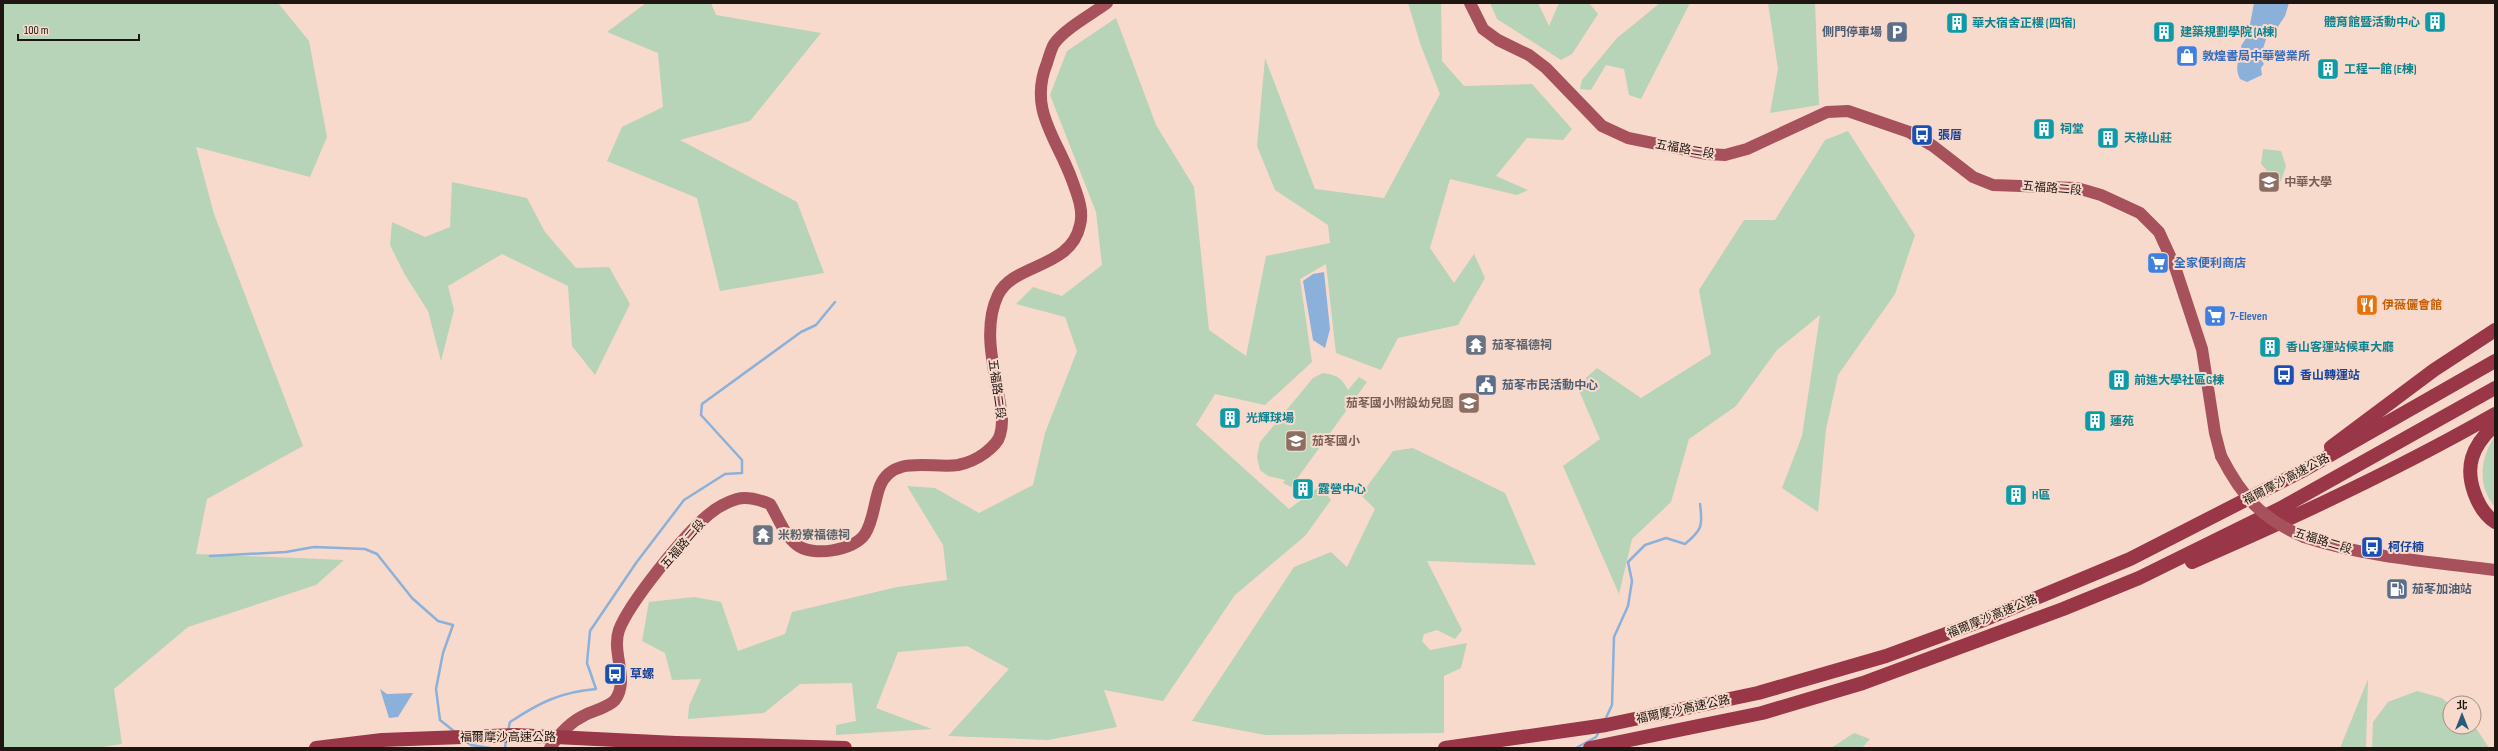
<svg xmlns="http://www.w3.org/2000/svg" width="2498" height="751" viewBox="0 0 2498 751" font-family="'Sofia Sans Condensed','Noto Sans TC',sans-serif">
	<rect width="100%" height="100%" fill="#f7dacc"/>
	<!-- green -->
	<path fill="#b7d3b8" d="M 3,3 L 278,3 L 309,41 L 327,137 L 310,177 L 196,147 L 214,214 L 303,446 L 207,499 L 196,554 L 344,560 L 316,585 L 188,627 L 114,689 L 122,744 L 97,748 L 3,748 Z
		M 646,3 L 711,3 L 716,15 L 821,33 L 750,121 L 680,140 L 797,202 L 824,273 L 720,291 L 697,198 L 607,161 L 622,127 L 663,107 L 658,53 L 607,32 Z
		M 1408,3 L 1441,3 L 1442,61 L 1464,86 L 1532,84 L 1572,129 L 1563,140 L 1527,138 L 1496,176 L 1528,190 L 1517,195 L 1450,179 L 1430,248 L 1454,283 L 1474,254 L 1485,278 L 1458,325 L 1398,338 L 1381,370 L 1336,353 L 1326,264 L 1300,279 L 1312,362 L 1265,405 L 1215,394 L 1196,425 L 1289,509 L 1320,486 L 1331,500 L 1305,536 L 1235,595 L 1163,701 L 1104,690 L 1117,727 L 1048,740 L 948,736 L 1009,669 L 967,646 L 898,652 L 876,708 L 932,729 L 836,735 L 836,725 L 856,721 L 852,683 L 800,684 L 764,713 L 688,719 L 689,706 L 701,679 L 672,680 L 665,653 L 642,641 L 649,602 L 694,597 L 721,602 L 738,651 L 785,634 L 792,612 L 897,587 L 947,580 L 943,545 L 907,486 L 935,488 L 979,513 L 1033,485 L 1045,433 L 1077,351 L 1065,317 L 1016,304 L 1033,287 L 1062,296 L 1102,265 L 1096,212 L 1050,95 L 1067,51 L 1116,18 L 1156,125 L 1194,187 L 1209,330 L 1246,356 L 1266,256 L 1330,243 L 1328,225 L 1275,190 L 1257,146 L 1265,58 L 1315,189 L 1384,198 L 1440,94 L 1421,46 Z
		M 1490,3 L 1538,3 L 1549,26 L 1559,3 L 1589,3 L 1598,14 L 1572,54 L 1561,60 L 1497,19 Z
		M 1660,3 L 1690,3 L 1641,99 L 1629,95 L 1624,69 L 1606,65 L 1591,90 L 1580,89 L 1582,80 L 1617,38 Z
		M 1768,3 L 1815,3 L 1819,105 L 1770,113 L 1778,69 Z
		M 1848,131 L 1915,235 L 1895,294 L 1838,375 L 1826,429 L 1818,512 L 1782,488 L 1802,436 L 1820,315 L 1777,350 L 1736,406 L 1689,439 L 1671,502 L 1632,539 L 1619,594 L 1563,466 L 1600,439 L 1577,386 L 1597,368 L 1641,398 L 1711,354 L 1699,290 L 1744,220 L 1775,220 L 1825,140 Z
		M 2263,149 L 2281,151 L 2286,166 L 2281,181 L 2269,179 L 2268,172 L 2261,164 Z
		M 452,182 L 527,198 L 545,232 L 576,268 L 609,267 L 630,304 L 595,375 L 572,346 L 568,286 L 502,254 L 448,286 L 454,310 L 441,361 L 428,311 L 405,275 L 390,245 L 392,222 L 425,237 L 450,227 Z
		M 1323,373 C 1337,375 1342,378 1348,390 L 1359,377 L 1367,382 L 1291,487 L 1283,483 L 1285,480 L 1268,476 L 1260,470 L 1257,457 L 1260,442 L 1313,378 Z
		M 2495,436 L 2495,507 C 2477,487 2480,457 2495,436 Z
		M 1413,448 L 1505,493 L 1536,565 L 1427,561 L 1462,630 L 1455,639 L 1437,630 L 1424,634 L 1422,641 L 1430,650 L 1467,643 L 1461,668 L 1444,676 L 1444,733 L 1265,735 L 1192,721 L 1294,567 L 1331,552 L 1347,567 L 1375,509 L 1361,495 L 1393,451 Z
		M 2368,679 L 2366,748 L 2340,748 Z
		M 2417,691 L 2442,698 L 2450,705 L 2450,727 L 2474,727 L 2474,725 L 2489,748 L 2372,748 L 2373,722 L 2388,702 Z
		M 1854,733 L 1870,739 L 1862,748 L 1831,748 Z"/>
	<!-- water -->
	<path fill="#8bb1da" d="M 2254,3 L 2289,3 L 2285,16 L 2275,31 L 2269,31 L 2260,57 L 2264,64 L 2261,68 L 2262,75 L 2247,82 L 2240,79 C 2232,64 2244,54 2241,46 L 2248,35 Z
		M 1324,272 L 1330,329 L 1325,348 L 1313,340 L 1303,281 L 1313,274 Z
		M 380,689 L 387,694 L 413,693 L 398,717 L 389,718 Z"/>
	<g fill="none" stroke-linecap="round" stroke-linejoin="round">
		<!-- stream -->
		<path stroke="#8bb1da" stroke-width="2.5" d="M 210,556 L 286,552 L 314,547 L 365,549 L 377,554 L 412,598 L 438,621 L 453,625 L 443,653 L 436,689 L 440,720 L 455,732
			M 1605,720 L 1612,705 L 1614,637 L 1628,606 L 1632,581 L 1628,562 L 1645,545 L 1666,538 L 1685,544 C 1702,530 1703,526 1700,504
			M 508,731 L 510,722 C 539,703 560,692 596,689 L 587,663 L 590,631 L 636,563 L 684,500 L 725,474 L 742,473 L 742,460 L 701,415 L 702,404 L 801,332 L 816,325 L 835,302
			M 467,742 L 471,745 L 490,748
			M 505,748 L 506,740
			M 1576,748 L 1596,737 L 1600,730"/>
		<!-- major -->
		<path stroke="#a6515c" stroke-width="12" d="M 1470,3 L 1483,29 L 1498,40 L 1529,55 L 1546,68 L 1602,126 L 1628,138 L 1707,154 L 1725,155 L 1747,149 L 1827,112 L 1848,111 L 1909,132 L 1933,146 L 1973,177 L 1993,185 L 2077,188 L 2101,195 L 2140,213 L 2159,232 L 2175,267 L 2202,349 L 2215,433 L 2221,456
			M 2304,537 C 2365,557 2431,562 2495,570
			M 550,748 C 559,734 570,722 585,715 C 593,711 609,707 615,700 C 630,680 611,653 619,630 C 629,603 685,534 708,515 C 716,508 727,502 737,499 C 748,496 760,500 770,504 C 778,517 784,535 797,545 C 812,557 854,551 865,534 C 874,520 874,501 880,486 C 893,454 932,469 958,465 C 968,463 977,459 985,453 C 991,448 998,443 1000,435 C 1004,422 1001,410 999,398 C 993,365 983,326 998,295 C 1013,263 1071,269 1080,225 C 1084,210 1077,194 1072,180 C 1057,138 1028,110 1047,63 C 1049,57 1051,49 1054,44 C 1064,29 1092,14 1107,3"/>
		<!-- highway -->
		<path stroke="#993647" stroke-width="14" d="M 2495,425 C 2485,434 2476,444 2472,458 C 2466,479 2477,510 2495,522
			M 2331,447 L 2434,370 L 2495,330
			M 2192,562 C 2296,517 2397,470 2495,414
			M 676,743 L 845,748
			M 1445,748 L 1606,725 L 1758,693 L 1886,656 L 1981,621 L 2130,559 L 2304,470 L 2495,361
			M 1590,748 L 1762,713 L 1863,683 L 2063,609 L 2139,578 L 2281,508 L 2495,388"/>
		<!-- major-bridge -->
		<path stroke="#a6515c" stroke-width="12" d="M 2221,456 C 2242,497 2262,519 2304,537"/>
		<!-- highway-bridge -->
		<path stroke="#993647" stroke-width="14" d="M 316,748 L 382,740 L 515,735 L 676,743"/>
	</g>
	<!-- icons -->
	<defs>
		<g id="building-square" transform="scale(1.15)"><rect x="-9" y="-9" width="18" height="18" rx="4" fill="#0f9aa8" stroke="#f7dacc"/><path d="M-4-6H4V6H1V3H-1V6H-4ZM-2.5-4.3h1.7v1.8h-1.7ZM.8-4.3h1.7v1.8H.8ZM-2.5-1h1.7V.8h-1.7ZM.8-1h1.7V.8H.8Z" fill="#fff"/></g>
		<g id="parking-square" transform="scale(1.15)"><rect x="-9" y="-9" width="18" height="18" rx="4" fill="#5c6f8a" stroke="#f7dacc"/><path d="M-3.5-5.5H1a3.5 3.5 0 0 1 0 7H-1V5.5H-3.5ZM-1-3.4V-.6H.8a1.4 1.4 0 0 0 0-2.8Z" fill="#fff"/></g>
		<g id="shop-square" transform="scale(1.15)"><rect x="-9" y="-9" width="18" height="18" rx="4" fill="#3f7fe0" stroke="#f7dacc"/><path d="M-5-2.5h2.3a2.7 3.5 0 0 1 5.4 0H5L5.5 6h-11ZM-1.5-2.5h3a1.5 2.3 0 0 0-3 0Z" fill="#fff"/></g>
		<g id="bus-square" transform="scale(1.15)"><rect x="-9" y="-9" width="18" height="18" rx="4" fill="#1a4fb4" stroke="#f7dacc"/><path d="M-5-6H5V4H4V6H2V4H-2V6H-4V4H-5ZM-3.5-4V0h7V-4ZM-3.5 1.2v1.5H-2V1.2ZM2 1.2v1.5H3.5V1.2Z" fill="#fff"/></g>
		<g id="university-square" transform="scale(1.15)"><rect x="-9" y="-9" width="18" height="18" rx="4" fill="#8d6e63" stroke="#f7dacc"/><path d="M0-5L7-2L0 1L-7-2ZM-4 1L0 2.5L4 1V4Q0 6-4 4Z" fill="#fff"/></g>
		<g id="supermarket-square" transform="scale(1.15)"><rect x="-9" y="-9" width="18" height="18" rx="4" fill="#3f7fe0" stroke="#f7dacc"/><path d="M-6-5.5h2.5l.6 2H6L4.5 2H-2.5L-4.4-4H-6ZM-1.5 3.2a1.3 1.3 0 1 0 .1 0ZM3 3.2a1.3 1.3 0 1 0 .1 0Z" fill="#fff"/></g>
		<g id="restaurant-square" transform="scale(1.15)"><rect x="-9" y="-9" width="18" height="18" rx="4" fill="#e8710a" stroke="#f7dacc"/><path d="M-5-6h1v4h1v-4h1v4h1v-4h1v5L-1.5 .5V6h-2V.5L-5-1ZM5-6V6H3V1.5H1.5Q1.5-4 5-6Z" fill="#fff"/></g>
		<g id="temple-square" transform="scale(1.15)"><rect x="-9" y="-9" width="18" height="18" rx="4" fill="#6b7280" stroke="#f7dacc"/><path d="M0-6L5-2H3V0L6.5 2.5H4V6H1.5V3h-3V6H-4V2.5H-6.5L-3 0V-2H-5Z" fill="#fff"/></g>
		<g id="civic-square" transform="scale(1.15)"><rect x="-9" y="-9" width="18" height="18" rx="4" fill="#5c6f8a" stroke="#f7dacc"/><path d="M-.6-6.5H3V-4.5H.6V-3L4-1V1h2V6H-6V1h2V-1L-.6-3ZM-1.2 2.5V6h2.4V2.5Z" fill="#fff"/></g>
		<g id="school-square" transform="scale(1.15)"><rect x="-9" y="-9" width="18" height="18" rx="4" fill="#8d6e63" stroke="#f7dacc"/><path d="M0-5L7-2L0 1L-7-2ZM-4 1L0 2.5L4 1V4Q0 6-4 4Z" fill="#fff"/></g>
		<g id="fuel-square" transform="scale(1.15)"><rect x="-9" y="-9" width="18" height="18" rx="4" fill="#5c6f8a" stroke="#f7dacc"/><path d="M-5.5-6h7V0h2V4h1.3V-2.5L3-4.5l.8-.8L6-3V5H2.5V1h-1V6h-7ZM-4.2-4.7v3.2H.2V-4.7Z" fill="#fff"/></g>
	</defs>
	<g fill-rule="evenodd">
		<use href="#building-square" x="2435" y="22"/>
		<use href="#building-square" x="1957" y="23"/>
		<use href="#parking-square" x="1897" y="32"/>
		<use href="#building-square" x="2164" y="32"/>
		<use href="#shop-square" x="2187" y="56"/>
		<use href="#building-square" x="2328" y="69"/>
		<use href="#building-square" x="2044" y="129"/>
		<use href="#bus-square" x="1922" y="135"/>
		<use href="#building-square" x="2108" y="138"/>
		<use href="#university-square" x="2269" y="182"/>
		<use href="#supermarket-square" x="2158" y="263"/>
		<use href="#restaurant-square" x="2367" y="305"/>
		<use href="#supermarket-square" x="2215" y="316"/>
		<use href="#temple-square" x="1476" y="345"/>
		<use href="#building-square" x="2270" y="347"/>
		<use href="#bus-square" x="2284" y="375"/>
		<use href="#building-square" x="2119" y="380"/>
		<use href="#civic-square" x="1486" y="385"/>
		<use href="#school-square" x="1469" y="403"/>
		<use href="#building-square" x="1230" y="418"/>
		<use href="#building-square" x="2095" y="421"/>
		<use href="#school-square" x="1296" y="441"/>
		<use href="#building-square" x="1303" y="489"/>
		<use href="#building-square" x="2016" y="495"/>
		<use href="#temple-square" x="763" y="535"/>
		<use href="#bus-square" x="2372" y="547"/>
		<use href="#fuel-square" x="2397" y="589"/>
		<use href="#bus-square" x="615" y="674"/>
	</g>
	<g text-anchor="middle" stroke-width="4" stroke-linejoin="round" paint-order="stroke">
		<!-- culture labels -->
		<g font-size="12" font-weight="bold" fill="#0d838f" stroke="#f7dacc" text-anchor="start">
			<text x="2420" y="26" text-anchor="end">體育館暨活動中心</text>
			<text x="1972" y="27">華大宿舍正樓 (四宿)</text>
			<text x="2180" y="36">建築規劃學院 (A棟)</text>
			<text x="2344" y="73">工程一館 (E棟)</text>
			<text x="2060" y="133">祠堂</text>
			<text x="2124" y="142">天祿山莊</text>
			<text x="2286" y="351">香山客運站候車大廳</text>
			<text x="2134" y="384">前進大學社區G棟</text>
			<text x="1246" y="422">光輝球場</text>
			<text x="2110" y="425">蓮苑</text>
			<text x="1318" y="493">露營中心</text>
			<text x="2032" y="499">H區</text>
		</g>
		<!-- service labels -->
		<g font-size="12" font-weight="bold" fill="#4e5e75" stroke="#f7dacc" text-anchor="start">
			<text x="1882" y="36" text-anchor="end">側門停車場</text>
			<text x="1502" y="389">茄苳市民活動中心</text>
			<text x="2412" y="593">茄苳加油站</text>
		</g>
		<!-- shop labels -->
		<g font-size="12" font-weight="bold" fill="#366cbe" stroke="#f7dacc" text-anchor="start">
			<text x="2202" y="60">敦煌書局中華營業所</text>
			<text x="2174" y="267">全家便利商店</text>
			<text x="2230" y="320">7-Eleven</text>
		</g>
		<!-- transit labels -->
		<g font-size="12" font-weight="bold" fill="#164399" stroke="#f7dacc" text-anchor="start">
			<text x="1938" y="139">張厝</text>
			<text x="2300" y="379">香山轉運站</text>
			<text x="2388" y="551">柯仔楠</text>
			<text x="630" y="678">草螺</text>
		</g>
		<!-- street labels -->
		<g font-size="12" fill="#201611" stroke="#f7dacc">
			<text transform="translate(1685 149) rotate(10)" y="4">五福路二段</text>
			<text transform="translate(2052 188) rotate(5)" y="4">五福路二段</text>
			<text transform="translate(997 389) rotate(82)" y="4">五福路二段</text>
			<text transform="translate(2286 479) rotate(-28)" y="4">福爾摩沙高速公路</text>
			<text transform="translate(2323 541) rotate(17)" y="4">五福路二段</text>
			<text transform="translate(683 544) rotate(-49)" y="4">五福路二段</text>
			<text transform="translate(1992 616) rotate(-22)" y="4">福爾摩沙高速公路</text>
			<text transform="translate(1683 709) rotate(-12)" y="4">福爾摩沙高速公路</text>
			<text x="508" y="741">福爾摩沙高速公路</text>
		</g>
		<!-- education labels -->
		<g font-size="12" font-weight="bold" fill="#785e54" stroke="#f7dacc" text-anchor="start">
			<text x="2284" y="186">中華大學</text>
			<text x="1454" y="407" text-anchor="end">茄苳國小附設幼兒園</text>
			<text x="1312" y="445">茄苳國小</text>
		</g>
		<!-- food labels -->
		<g font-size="12" font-weight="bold" fill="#c56008" stroke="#f7dacc" text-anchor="start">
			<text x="2382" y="309">伊薇儷會館</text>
		</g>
		<!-- worship labels -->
		<g font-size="12" font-weight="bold" fill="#5b616d" stroke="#f7dacc" text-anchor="start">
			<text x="1492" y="349">茄苳福德祠</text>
			<text x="778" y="539">米粉寮福德祠</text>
		</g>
	</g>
	<!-- border -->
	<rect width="2498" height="751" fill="none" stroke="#201611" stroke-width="8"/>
	<!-- north arrow -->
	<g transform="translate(2462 715)"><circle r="19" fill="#f7dacc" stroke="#a18c81"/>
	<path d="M0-3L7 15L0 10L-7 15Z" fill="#265c77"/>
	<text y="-6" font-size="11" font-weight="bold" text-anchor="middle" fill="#201611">北</text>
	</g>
	<!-- scale -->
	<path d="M18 34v6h121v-6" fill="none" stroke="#201611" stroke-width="2"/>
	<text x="24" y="34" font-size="12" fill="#201611" stroke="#f7dacc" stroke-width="3" paint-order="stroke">100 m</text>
</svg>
